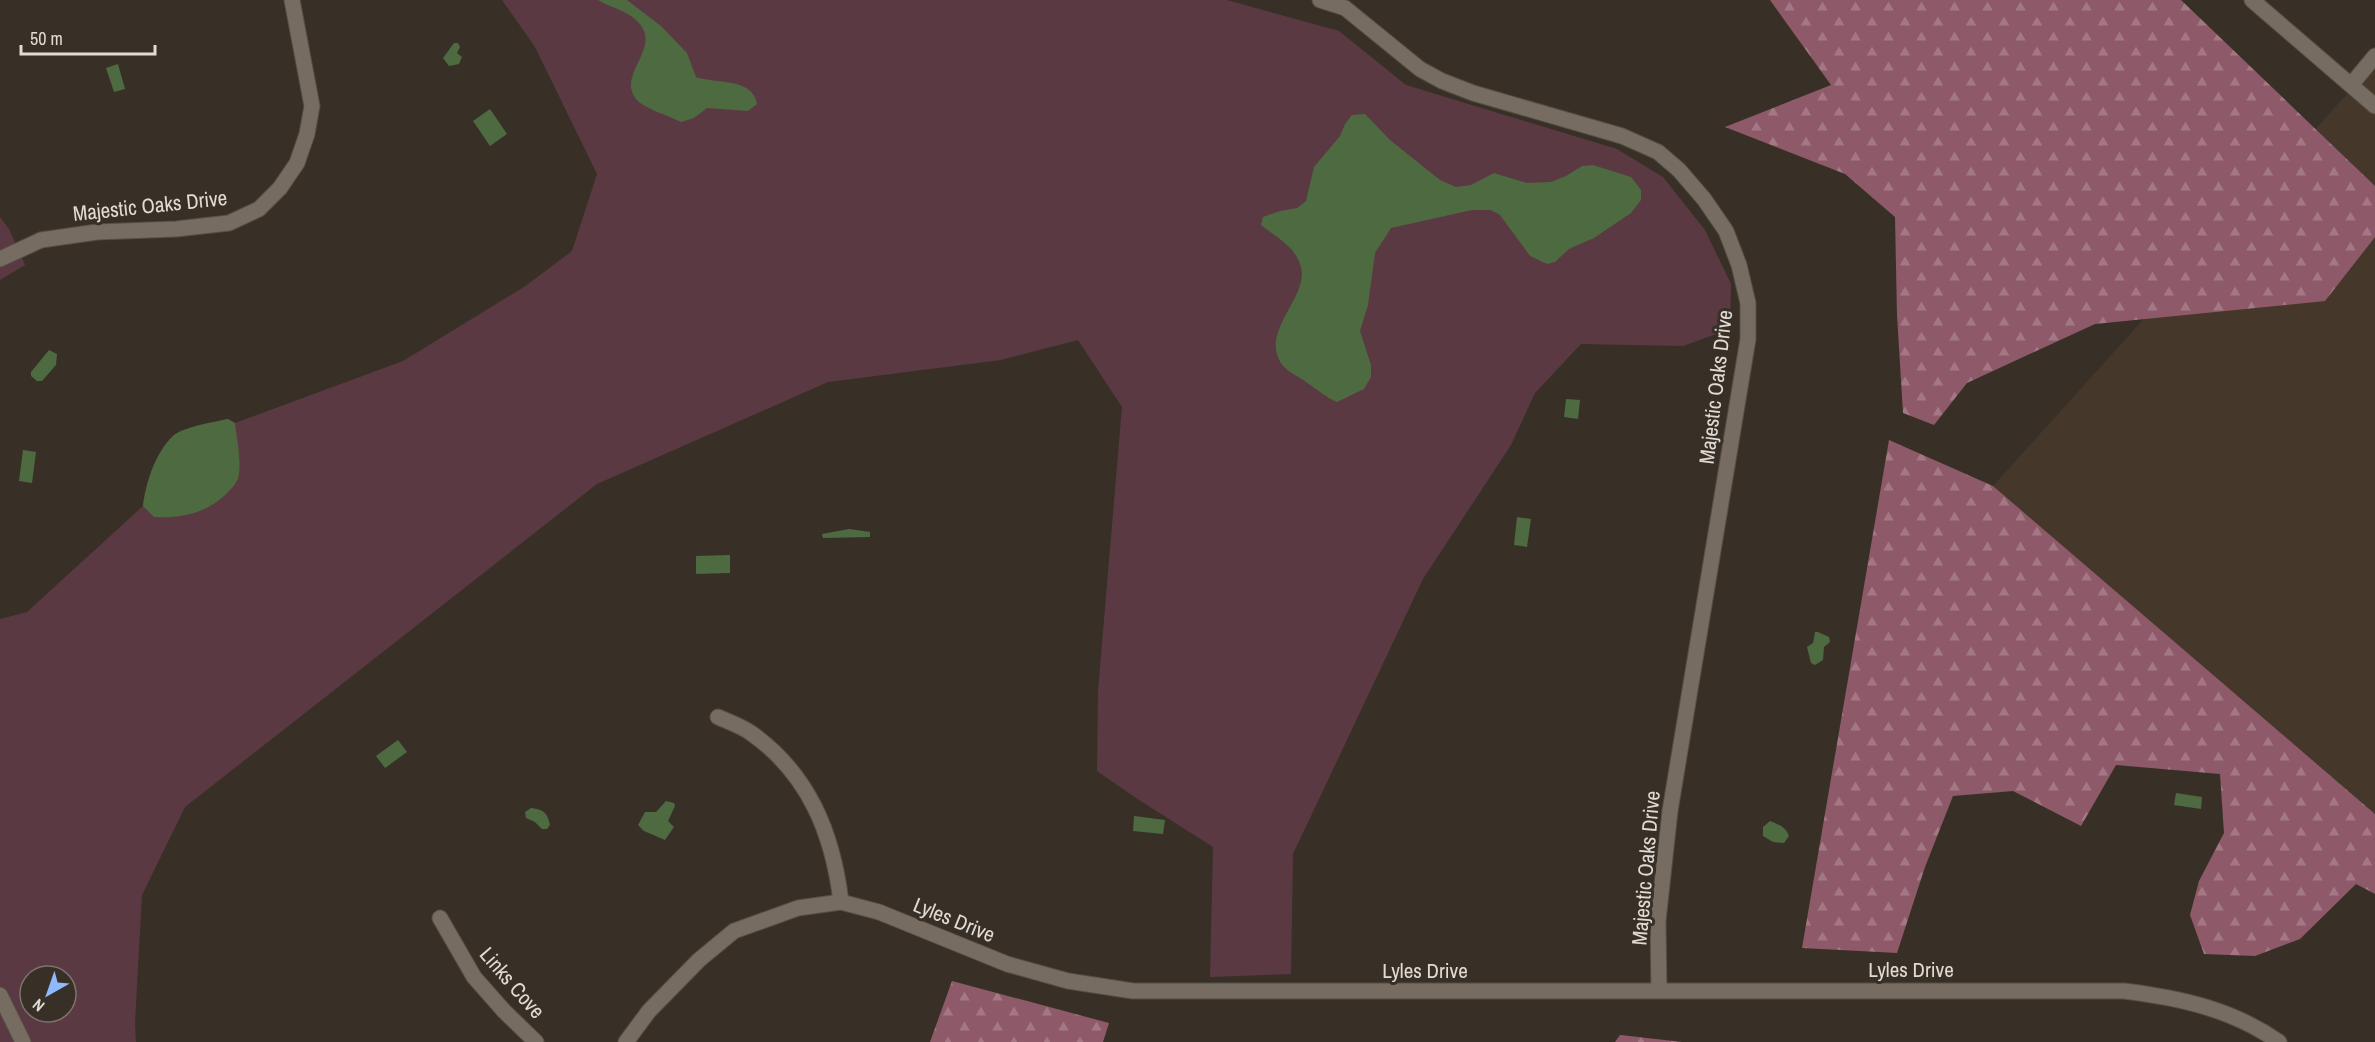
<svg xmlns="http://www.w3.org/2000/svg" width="2375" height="1042" viewBox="0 0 2375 1042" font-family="'Archivo Narrow',sans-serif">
	<defs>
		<pattern id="forest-firs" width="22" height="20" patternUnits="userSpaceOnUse" patternTransform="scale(1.5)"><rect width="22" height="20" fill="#8e5968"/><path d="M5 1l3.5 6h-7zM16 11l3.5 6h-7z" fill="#a37884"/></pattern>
	</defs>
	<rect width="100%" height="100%" fill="#383027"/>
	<!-- built -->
	<path fill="#45382a" d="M 2375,63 L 2375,814 L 1993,486 Z"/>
	<!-- grass -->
	<path fill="#5a3942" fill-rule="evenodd" d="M 502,0 L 1227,0 L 1339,31 L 1406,85 L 1617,149 L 1663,177 L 1705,230 L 1731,284 L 1730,329 L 1683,346 L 1581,344 L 1535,393 L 1511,445 L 1423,579 L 1293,854 L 1291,974 L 1210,977 L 1213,847 L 1139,800 L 1097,771 L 1098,691 L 1122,407 L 1078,340 L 1001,360 L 828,382 L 597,484 L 185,807 L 142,895 L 135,1022 L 136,1042 L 0,1042 L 0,619 L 27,612 L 143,506 C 146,483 155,453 173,436 C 183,427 214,422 228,419 L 235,423 L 403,361 L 524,287 L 572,251 L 597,174 L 535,47 ZM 30,976 L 66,976 L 66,1012 L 30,1012 Z
		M 0,217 L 9,229 L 25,265 L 0,280 Z"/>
	<!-- forest -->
	<path fill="url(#forest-firs)" d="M 1770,0 L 2181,0 L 2375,186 L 2375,237 L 2325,301 L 2095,324 L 1967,383 L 1934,425 L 1903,413 L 1897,315 L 1895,217 L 1845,174 L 1725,127 L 1831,85 Z
		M 1889,440 L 1993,486 L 2375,814 L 2375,894 L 2356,884 L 2300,939 L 2255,956 L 2204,954 L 2190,915 L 2199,881 L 2224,833 L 2220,774 L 2116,765 L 2081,826 L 2013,791 L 1953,796 L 1925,867 L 1897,953 L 1802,948 Z
		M 952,981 L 1109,1023 L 1103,1042 L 930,1042 Z
		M 1620,1035 L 1621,1035 L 1682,1042 L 1615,1042 Z"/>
	<!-- water -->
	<path fill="#4d6a41" d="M 598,0 L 627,0 L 661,26 L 687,53 L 696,77 C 715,84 753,77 757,104 L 748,111 L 707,108 L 694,118 L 681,122 C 668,115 644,109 636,99 C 616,74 663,48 638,22 C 627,10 611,8 598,0 Z
		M 454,43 L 458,43 L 460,47 L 457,53 L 462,57 L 459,64 L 449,66 L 443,58 Z
		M 118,64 L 125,89 L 114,92 L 106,68 Z
		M 490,109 L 507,134 L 490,146 L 473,121 Z
		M 1365,114 L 1390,140 L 1440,180 L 1456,187 L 1471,185 L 1494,173 L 1527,183 L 1551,182 L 1566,176 L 1582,166 L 1593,165 L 1631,177 L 1641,190 L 1641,200 L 1631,213 L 1594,238 L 1569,249 L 1555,262 L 1547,264 L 1530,256 L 1500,215 L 1491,210 L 1472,210 L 1391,228 L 1375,253 L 1368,305 L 1360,331 L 1371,365 L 1371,377 L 1364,389 L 1337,402 C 1325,397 1317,389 1306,382 C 1298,376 1287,372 1281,363 C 1260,331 1309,297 1301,267 C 1295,246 1277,238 1261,225 L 1263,217 L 1280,211 L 1297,208 L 1306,201 L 1314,167 L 1340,136 L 1345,124 L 1352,115 Z
		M 49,350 L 57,354 L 56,365 L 42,381 L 37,381 L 31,376 L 31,372 Z
		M 1566,399 L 1580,400 L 1578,419 L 1564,417 Z
		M 228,419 L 235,423 C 237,440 241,458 239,474 C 238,481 234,486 230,490 C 210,512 183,519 154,517 L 143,506 C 146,483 155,453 173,436 C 183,427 214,422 228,419 Z
		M 23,450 L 36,452 L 32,483 L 19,481 Z
		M 1517,517 L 1531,519 L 1527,547 L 1514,545 Z
		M 849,529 L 870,532 L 870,537 L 823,538 L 822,534 Z
		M 730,555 L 730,573 L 696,574 L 696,556 Z
		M 1815,632 L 1818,632 L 1829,637 L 1830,642 L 1824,647 L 1823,660 L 1815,665 L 1811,663 L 1807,647 L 1813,643 Z
		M 398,740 L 407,752 L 385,768 L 376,756 Z
		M 2176,793 L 2202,797 L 2201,809 L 2174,805 Z
		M 666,801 L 674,803 L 675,806 L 668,821 L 674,827 L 665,840 L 644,831 L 638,825 L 645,812 L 656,812 Z
		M 531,808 C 543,810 547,811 550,825 L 547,829 L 542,829 L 535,822 L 526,818 L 525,812 Z
		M 1134,816 L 1165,820 L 1163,834 L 1133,831 Z
		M 1770,821 C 1778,824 1786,827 1789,836 L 1784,843 L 1773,842 L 1763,836 L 1763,827 Z"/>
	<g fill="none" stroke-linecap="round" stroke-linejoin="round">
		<!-- minor casing -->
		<g stroke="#554f46" stroke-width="17">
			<path id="minor" d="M 1320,0 L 1345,8 L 1420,69 L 1442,81 L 1473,93 L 1622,136 L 1658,152 L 1679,170 L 1704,199 L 1726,231 L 1739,265 L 1748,303 L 1748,339 L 1670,811 L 1658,921 L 1659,991
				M 2252,0 L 2375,106
				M 2351,85 L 2375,56
				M 0,259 L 41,240 L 97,232 L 176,229 L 229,223 L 259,209 L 280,188 L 297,163 L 307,134 L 312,106 L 292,0
				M 718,717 C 729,722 741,726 751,733 C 809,774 833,834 841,902
				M 440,918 L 474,977 L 504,1011 L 536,1042
				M 0,995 L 23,1042
				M 626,1042 L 649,1011 L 699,960 L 734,931 L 798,908 L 841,902 L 879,912 L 1007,964 L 1068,981 L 1133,991 L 2124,991 C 2180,998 2232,1009 2279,1042"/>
		</g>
		<!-- minor -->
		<use href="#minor" stroke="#766c62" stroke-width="15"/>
	</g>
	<g text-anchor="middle" stroke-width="6" stroke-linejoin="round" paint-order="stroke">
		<!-- street labels -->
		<g font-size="21" fill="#e0dbd5" stroke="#383027">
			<text transform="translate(150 206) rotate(-6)" y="7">Majestic Oaks Drive</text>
			<text transform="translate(1716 387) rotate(-83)" y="7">Majestic Oaks Drive</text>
			<text transform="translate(1646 868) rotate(-85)" y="7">Majestic Oaks Drive</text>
			<text transform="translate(954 920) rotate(22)" y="7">Lyles Drive</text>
			<text x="1911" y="977">Lyles Drive</text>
			<text x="1425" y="978">Lyles Drive</text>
			<text transform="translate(512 983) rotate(49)" y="7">Links Cove</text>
		</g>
	</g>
	<!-- north arrow -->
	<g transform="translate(48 994) rotate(220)"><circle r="28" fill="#383027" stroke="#7b746d" stroke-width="1.5"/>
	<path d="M0-4.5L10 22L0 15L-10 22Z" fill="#90b8fd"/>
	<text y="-9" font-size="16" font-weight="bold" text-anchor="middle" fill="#e0dbd5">N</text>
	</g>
	<!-- scale -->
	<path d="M21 45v9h134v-9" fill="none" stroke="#e0dbd5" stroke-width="3"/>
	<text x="30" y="45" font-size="18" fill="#e0dbd5" stroke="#383027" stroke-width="4.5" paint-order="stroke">50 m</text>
</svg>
